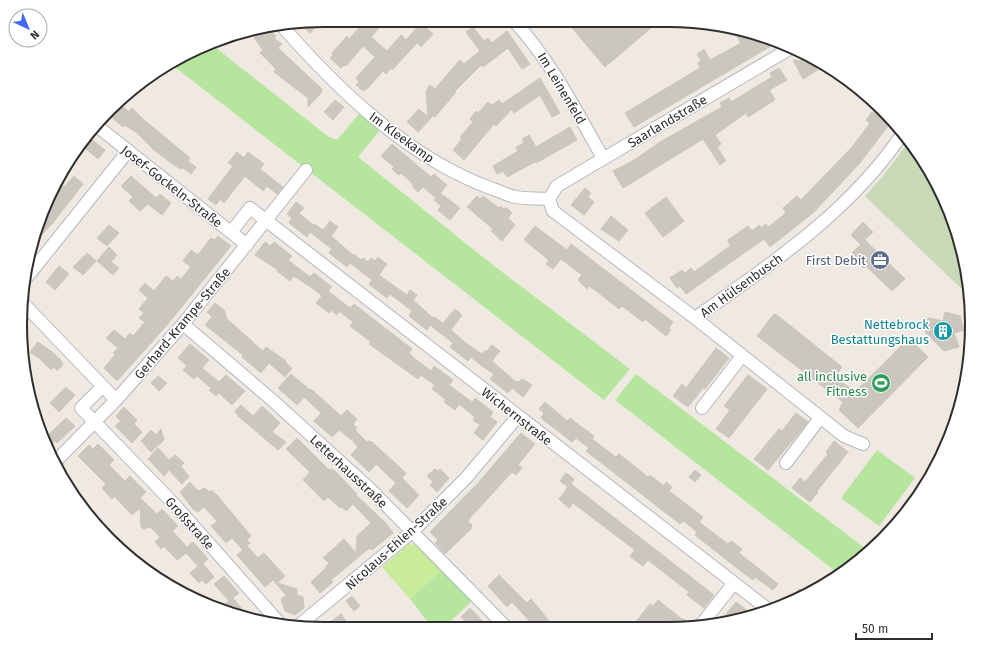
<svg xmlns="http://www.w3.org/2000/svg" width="992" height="649" viewBox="0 0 992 649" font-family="'Fira Sans',sans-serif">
	<rect width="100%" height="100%" fill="#efe9e1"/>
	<!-- green -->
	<path fill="#b6e59e" d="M 211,44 L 329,137 L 337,140 L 359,114 L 380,130 L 358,157 L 489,262 L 630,369 L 604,400 L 171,64 Z
		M 636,374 L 866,549 L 869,551 L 853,566 L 839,574 L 615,400 Z
		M 877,450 L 915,478 L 879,526 L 841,498 Z
		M 442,570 L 472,601 L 444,627 L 432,627 L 410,599 Z"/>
	<!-- cemetery -->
	<path fill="#c8d9b8" d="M 910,140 L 941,190 L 962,246 L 970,297 L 865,196 L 883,176 Z"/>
	<!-- pitch -->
	<path fill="#c9ec9a" d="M 409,544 L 417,545 L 442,570 L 410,599 L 382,567 Z"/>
	<!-- building -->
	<path fill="#cbc7bf" stroke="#cbc5ba" d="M 366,20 L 386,20 L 371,37 L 387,51 L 401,35 L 406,40 L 421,23 L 433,34 L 421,47 L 417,43 L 393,69 L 390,69 L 386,74 L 383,71 L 368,88 L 363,91 L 356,85 L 359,82 L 356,78 L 375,57 L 363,46 L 346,66 L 344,65 L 341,68 L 330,58 L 333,55 L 332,53 L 347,36 L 349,39 Z
		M 320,21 L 310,33 L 300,24 L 310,22 Z
		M 567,22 L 658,22 L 605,67 Z
		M 473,27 L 484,41 L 488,38 L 492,43 L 507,31 L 530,64 L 522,69 L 508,48 L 483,67 L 481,65 L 455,91 L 456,92 L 435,117 L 433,116 L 418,132 L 407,122 L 419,109 L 428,117 L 426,91 L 430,85 L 435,89 L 460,60 L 464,64 L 480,51 L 466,32 Z
		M 268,29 L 276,36 L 274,38 L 282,44 L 278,48 L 322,89 L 322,92 L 308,107 L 308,98 L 274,72 L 276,69 L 260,53 L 263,50 L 254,38 L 260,31 Z
		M 734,31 L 776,43 L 634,127 L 625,113 L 700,68 L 698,63 L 701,60 L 697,54 L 704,49 L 710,60 L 741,43 Z
		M 809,56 L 824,66 L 803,79 L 793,60 L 800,61 Z
		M 779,68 L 787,80 L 769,90 L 775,100 L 748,117 L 746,113 L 715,135 L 721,144 L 717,147 L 726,161 L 720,165 L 703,139 L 623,188 L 613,171 L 633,161 L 660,142 L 722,107 L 720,103 L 729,98 L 731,102 L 772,77 L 770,73 Z
		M 540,78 L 560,113 L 552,117 L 540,95 L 514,113 L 512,109 L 496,126 L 494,124 L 464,160 L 453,150 L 462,139 L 460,137 L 473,122 L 470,119 L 476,111 L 478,113 L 488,102 L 492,105 L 499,100 L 502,104 Z
		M 335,100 L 344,107 L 333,120 L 324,112 Z
		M 120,104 L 129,112 L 132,108 L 143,119 L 190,158 L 188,161 L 196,167 L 191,174 L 183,168 L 181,169 L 174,165 L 154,150 L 136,132 L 124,125 L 123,127 L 109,115 Z
		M 880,108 L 892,121 L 859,164 L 814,212 L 770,247 L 764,239 L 686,294 L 680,286 L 677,288 L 670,278 L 682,270 L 685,273 L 691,268 L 694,272 L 730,246 L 728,240 L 748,226 L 752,231 L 759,225 L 761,228 L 766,224 L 768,227 L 786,213 L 783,208 L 789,203 L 797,196 L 801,200 L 853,146 L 870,123 L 866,120 L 872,112 L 876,114 Z
		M 570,127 L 577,140 L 536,163 L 535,162 L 507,177 L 503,171 L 497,174 L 493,166 L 518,151 L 516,147 L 524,143 L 522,139 L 529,135 L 536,147 Z
		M 87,136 L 105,150 L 98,159 L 80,144 Z
		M 392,144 L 431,177 L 434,174 L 447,185 L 440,193 L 460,208 L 450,220 L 438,210 L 441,206 L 434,200 L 436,198 L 423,187 L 418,192 L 412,186 L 413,184 L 401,173 L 399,175 L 395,172 L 392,169 L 394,167 L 381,156 Z
		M 237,152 L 244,158 L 248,152 L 264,164 L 260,169 L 283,187 L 277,194 L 267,186 L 263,191 L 245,176 L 224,203 L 220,199 L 216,205 L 208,199 L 233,166 L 228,163 Z
		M 74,176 L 83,184 L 52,224 L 35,242 L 41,217 L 55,197 L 52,194 L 59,185 L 64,187 Z
		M 131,176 L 156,198 L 160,194 L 171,203 L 162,215 L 148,204 L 140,211 L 129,201 L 133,197 L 121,186 Z
		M 585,188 L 591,193 L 588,197 L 594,202 L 584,215 L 571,205 Z
		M 477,196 L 480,199 L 483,196 L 499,208 L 500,206 L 504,209 L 506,207 L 512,213 L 508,218 L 515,225 L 502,241 L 491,231 L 493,229 L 467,207 Z
		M 666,197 L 684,221 L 663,237 L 645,213 Z
		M 296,202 L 304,208 L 299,213 L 313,225 L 314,224 L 323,230 L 330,221 L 338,227 L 331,236 L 353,255 L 354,254 L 361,260 L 363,258 L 368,262 L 371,258 L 375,261 L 378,257 L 387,264 L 379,275 L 407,295 L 410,290 L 417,295 L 413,300 L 433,318 L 434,317 L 443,323 L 455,309 L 462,315 L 451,330 L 467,344 L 482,354 L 485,350 L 486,352 L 492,345 L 500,351 L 492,361 L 515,381 L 519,382 L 522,379 L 532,385 L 523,397 L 512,388 L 508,393 L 490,379 L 494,374 L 482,366 L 471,357 L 468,361 L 450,347 L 453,343 L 430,325 L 427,330 L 409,316 L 412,311 L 390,294 L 387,298 L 369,284 L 372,280 L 367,276 L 350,263 L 347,267 L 329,253 L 332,249 L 310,232 L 307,237 L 289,223 L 292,218 L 287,214 Z
		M 611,216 L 628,230 L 619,241 L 601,229 Z
		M 863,222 L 873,232 L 860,244 L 851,235 Z
		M 109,225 L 119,233 L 107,246 L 97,238 Z
		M 535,226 L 567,250 L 571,244 L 673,322 L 669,328 L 671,330 L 666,336 L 645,319 L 643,322 L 622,306 L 619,309 L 595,290 L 589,286 L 587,289 L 578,280 L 582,275 L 561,259 L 553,269 L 546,264 L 549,260 L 524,240 Z
		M 218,236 L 231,246 L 167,325 L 117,381 L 104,368 L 115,355 L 113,353 L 118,348 L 106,338 L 114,330 L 125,339 L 130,333 L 133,336 L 145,322 L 139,318 L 144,313 L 139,309 L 148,298 L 139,290 L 145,283 L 154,291 L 166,276 L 173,281 L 177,276 L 181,279 L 191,267 L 183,261 L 191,250 L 198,255 L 211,238 L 215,240 Z
		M 865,240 L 905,279 L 892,291 L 866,266 L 864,268 L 857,261 L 859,259 L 852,253 Z
		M 265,242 L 270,246 L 274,242 L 292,256 L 288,260 L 310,277 L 314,273 L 332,287 L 328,291 L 350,308 L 354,304 L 412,349 L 409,353 L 414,358 L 431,371 L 434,366 L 453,380 L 449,385 L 461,394 L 472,402 L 475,398 L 493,412 L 490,417 L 497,422 L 483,440 L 474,433 L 480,425 L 473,420 L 475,417 L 459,404 L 455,410 L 444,402 L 446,400 L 432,389 L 435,385 L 421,375 L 418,379 L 369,344 L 371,342 L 350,326 L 353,322 L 339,311 L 337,315 L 331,310 L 329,313 L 316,303 L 322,296 L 315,290 L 294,276 L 290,281 L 277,271 L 278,270 L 255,255 Z
		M 109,247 L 117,255 L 111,262 L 119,268 L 113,275 L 97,261 Z
		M 87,253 L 96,261 L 83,275 L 73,267 Z
		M 59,266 L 69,274 L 55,290 L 46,282 Z
		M 215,303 L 224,310 L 227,319 L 263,351 L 266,347 L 286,361 L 285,362 L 292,368 L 285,377 L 269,363 L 261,373 L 242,357 L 243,355 L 205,325 L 212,317 L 207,312 Z
		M 945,312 L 960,316 L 964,330 L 954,333 L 959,347 L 944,351 L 925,332 L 928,318 L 943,321 Z
		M 774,314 L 777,315 L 842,367 L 835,377 L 855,392 L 909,338 L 928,357 L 858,428 L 839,410 L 843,402 L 757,336 Z
		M 38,342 L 52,352 L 61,360 L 63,365 L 57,371 L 54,367 L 51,370 L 40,359 L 30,352 Z
		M 190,344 L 209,360 L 202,368 L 219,382 L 226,375 L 245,391 L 232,405 L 219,393 L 216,396 L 209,390 L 211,388 L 197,376 L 194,379 L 183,370 L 187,366 L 178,358 Z
		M 716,348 L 729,358 L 705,389 L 703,388 L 688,407 L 673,396 L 682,384 L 686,388 Z
		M 291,374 L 310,390 L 311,389 L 341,416 L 347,410 L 357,419 L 353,424 L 357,428 L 355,430 L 367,442 L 369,441 L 372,442 L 406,473 L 402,478 L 419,495 L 407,508 L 389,491 L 396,483 L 376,464 L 369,472 L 351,455 L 358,447 L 353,441 L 339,430 L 332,437 L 314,421 L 321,413 L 304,397 L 297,405 L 278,388 Z
		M 748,375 L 767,389 L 729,438 L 716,429 L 730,410 L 724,406 Z
		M 158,376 L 167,383 L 159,391 L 151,383 Z
		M 66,387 L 75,395 L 59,412 L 50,403 Z
		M 545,402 L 567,421 L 570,418 L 579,425 L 594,436 L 592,439 L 616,457 L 619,454 L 648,477 L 650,475 L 664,486 L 666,482 L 672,487 L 669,491 L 703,517 L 699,522 L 728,544 L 731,541 L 742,549 L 739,553 L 778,584 L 773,590 L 755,577 L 753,580 L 742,572 L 695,535 L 697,532 L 690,526 L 683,521 L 680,524 L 586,451 L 589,448 L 576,438 L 572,442 L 541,418 L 544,413 L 539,409 Z
		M 241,405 L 253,416 L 262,406 L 280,423 L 272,432 L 286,442 L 278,450 L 238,416 L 235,411 Z
		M 124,407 L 137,420 L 134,424 L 142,432 L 132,443 L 115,426 L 121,421 L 116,416 Z
		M 796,413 L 808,422 L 768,470 L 754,459 L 779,429 L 782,431 Z
		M 66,418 L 75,426 L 57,443 L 55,441 L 49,447 L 46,437 Z
		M 161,429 L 164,440 L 151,452 L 141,441 L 151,430 L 156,435 Z
		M 521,433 L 535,444 L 518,465 L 522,468 L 516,475 L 512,472 L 469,519 L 468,522 L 472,525 L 471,529 L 445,554 L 435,543 L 438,540 L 430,532 L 478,483 Z
		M 297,438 L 329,470 L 331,469 L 336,472 L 357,494 L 356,495 L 386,523 L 393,533 L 372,550 L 370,548 L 362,554 L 331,580 L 333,582 L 320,593 L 311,582 L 326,568 L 325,567 L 329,563 L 323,558 L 344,539 L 356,553 L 357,536 L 371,523 L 353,504 L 346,511 L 342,507 L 340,508 L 328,497 L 324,501 L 303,480 L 310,472 L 286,449 Z
		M 834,441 L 848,452 L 817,491 L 818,492 L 810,502 L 792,488 L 800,478 L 805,482 L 828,454 L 826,452 Z
		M 98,444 L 114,460 L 109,465 L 125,481 L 130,476 L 146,492 L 140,498 L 157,514 L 162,509 L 178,526 L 172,531 L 176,535 L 187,547 L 193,542 L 208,559 L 203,564 L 214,577 L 206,584 L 202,580 L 199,583 L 190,573 L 198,566 L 186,553 L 177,560 L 164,546 L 161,549 L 155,542 L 160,537 L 150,527 L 144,529 L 141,527 L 140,508 L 132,515 L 114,496 L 112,499 L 102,488 L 106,484 L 78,456 L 89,445 L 93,449 Z
		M 158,448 L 169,460 L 175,455 L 184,463 L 181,466 L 189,477 L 182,484 L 169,470 L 164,476 L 148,459 Z
		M 435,469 L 438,471 L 440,469 L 449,478 L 437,492 L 430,485 L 433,482 L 427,476 Z
		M 695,470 L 701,475 L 695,482 L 689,477 Z
		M 566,473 L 574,479 L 571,484 L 714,595 L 704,608 L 687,595 L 689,592 L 648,560 L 643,566 L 636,561 L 630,556 L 635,550 L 573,503 L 569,508 L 563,503 L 559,499 L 568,487 L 560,481 Z
		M 190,482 L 198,491 L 205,488 L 209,492 L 211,490 L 217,495 L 251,536 L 247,540 L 250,543 L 247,546 L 258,558 L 264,553 L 285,576 L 277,583 L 297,589 L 297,595 L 303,597 L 304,608 L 295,615 L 285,611 L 281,599 L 286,595 L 273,580 L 265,587 L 237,555 L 243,550 L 232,538 L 226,543 L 211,526 L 217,521 L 204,507 L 198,512 L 193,509 L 180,492 Z
		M 499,575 L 527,603 L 531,599 L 555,628 L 536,628 L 512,602 L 507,607 L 488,586 Z
		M 224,576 L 239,593 L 233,598 L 247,615 L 230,610 L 225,604 L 229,601 L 214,584 Z
		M 799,589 L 807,595 L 788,603 Z
		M 352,596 L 360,606 L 354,611 L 346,601 Z
		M 658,600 L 683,620 L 684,619 L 693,627 L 631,628 L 650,604 L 653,606 Z
		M 736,602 L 754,616 L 720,623 L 727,613 Z
		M 470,608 L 475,613 L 488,627 L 470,627 L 461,617 Z
		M 341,614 L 346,621 L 345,622 L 348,627 L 324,627 Z"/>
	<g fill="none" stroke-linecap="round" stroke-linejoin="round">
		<!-- street casing -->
		<g stroke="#b4b7c1" stroke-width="14">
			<path id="street" d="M 514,21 C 552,62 576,111 603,158
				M 283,27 C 339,91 411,160 493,189 C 500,191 508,196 516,197 C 526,199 538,198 549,199
				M 791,48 L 557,186 L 549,199 L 553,211 L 695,318 C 771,264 850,212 903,133
				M 97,126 L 247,245
				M 231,232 L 250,208 L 769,610
				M 27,277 L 128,151
				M 21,301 L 116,400
				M 695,318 L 844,436 L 863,444
				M 183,324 L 271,399 L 370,489 L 506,627
				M 102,387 L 81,408 L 174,504 L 282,626
				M 702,408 L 742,356
				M 55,462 L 116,400 L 183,324 L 306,170
				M 786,463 L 820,418
				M 298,626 L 413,531 L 467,477 L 518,416
				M 700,626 L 734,583"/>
		</g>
		<!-- street -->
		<use href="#street" stroke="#fff" stroke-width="12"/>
	</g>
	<!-- icons -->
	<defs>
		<g id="office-disc" transform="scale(1)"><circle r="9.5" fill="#5c6f8a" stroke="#fff"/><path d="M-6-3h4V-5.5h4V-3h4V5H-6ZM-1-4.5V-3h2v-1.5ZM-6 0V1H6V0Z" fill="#fff"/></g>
		<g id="building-disc" transform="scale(1)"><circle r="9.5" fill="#0f9aa8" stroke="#fff"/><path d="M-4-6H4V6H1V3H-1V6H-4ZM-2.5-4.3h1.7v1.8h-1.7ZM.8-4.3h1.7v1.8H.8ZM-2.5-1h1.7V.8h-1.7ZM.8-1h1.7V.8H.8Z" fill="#fff"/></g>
		<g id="stadium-disc" transform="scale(1)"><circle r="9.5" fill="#2e9e5b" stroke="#fff"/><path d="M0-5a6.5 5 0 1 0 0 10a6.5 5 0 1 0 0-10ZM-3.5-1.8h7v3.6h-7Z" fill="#fff"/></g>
	</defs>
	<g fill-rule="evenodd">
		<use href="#office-disc" x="880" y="260"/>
		<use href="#building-disc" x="943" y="331"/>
		<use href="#stadium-disc" x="881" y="383"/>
	</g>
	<g text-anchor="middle" stroke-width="3" stroke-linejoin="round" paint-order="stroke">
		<!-- street labels -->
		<g font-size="13" fill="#2e2e2e" stroke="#fff">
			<text transform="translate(562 88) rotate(59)" y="5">Im Leinenfeld</text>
			<text transform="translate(667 121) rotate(-31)" y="5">Saarlandstraße</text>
			<text transform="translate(402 137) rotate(36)" y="5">Im Kleekamp</text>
			<text transform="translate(172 186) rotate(38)" y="5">Josef-Gockeln-Straße</text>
			<text transform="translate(741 285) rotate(-36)" y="5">Am Hülsenbusch</text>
			<text transform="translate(182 323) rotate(-50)" y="5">Gerhard-Krampe-Straße</text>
			<text transform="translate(517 416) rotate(38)" y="5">Wichernstraße</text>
			<text transform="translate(349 471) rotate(43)" y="5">Letterhausstraße</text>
			<text transform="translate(190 523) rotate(48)" y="5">Großstraße</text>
			<text transform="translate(396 543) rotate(-42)" y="5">Nicolaus-Ehlen-Straße</text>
		</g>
		<!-- service labels -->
		<g font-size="13" fill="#4e5e75" stroke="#fff" text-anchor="end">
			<text x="866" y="265">First Debit</text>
		</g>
		<!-- culture labels -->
		<g font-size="13" fill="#0d838f" stroke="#fff" text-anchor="end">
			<text x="929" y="329">Nettebrock<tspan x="929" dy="15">Bestattungshaus</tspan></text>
		</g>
		<!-- leisure labels -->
		<g font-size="13" fill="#27864d" stroke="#fff" text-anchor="end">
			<text x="867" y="381">all inclusive<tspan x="867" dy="15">Fitness</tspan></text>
		</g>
	</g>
	<!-- crop -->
	<path d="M0 0H992V649H0ZM324 27H668A297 297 0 0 1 965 324V325A297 297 0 0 1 668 622H324A297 297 0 0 1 27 325V324A297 297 0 0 1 324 27Z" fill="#fff" fill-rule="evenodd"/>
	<path fill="none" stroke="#2e2e2e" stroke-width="2" d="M324 27H668A297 297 0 0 1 965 324V325A297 297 0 0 1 668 622H324A297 297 0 0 1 27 325V324A297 297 0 0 1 324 27Z"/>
	<!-- north arrow -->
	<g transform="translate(28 28) rotate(136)"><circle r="19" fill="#ffffff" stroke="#ababab"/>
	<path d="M0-3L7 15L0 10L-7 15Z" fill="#4264fb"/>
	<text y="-6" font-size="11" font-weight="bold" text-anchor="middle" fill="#2e2e2e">N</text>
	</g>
	<!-- scale -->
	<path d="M856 633v6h76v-6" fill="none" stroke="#2e2e2e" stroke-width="2"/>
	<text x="862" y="633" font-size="12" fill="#2e2e2e" stroke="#ffffff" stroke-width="3" paint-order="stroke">50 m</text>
</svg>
